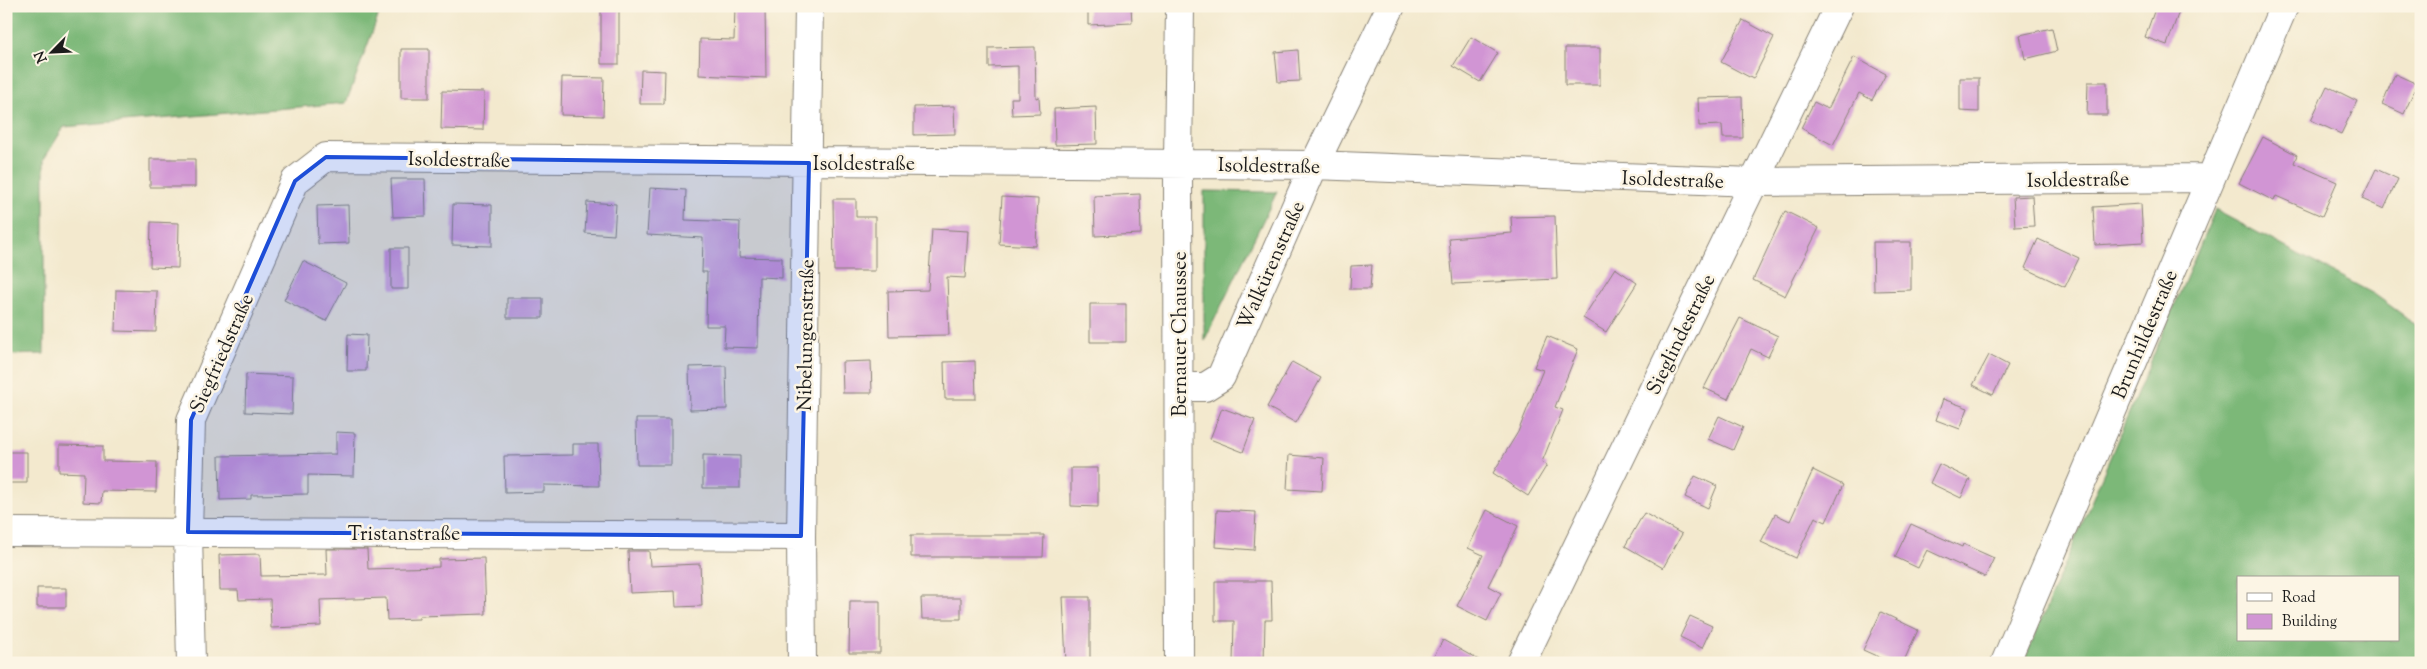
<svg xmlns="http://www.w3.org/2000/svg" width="2427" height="669" viewBox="0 0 2427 669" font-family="'Sorts Mill Goudy',serif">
	<rect width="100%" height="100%" fill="#fcf5e5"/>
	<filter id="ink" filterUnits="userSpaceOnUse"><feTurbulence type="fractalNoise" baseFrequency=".02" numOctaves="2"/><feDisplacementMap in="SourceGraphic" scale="10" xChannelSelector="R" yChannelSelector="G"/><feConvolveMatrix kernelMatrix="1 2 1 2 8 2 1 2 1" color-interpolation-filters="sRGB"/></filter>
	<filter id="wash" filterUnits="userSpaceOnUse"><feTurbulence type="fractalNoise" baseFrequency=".0096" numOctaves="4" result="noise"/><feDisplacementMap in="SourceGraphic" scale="20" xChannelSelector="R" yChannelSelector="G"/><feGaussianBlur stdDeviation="1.12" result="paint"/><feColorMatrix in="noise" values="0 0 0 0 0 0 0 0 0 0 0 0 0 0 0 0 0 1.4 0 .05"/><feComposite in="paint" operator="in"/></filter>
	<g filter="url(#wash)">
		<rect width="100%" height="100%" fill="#f3e9ce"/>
		<!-- forest -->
		<path fill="#7cb878" stroke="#4c6a4a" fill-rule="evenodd" d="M 6,6 L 382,6 L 346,103 L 64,127 L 44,159 L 44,354 L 6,355 Z
			M 1204,191 L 1277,192 L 1204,341 Z
			M 2215,210 L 2374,294 L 2421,328 L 2421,663 L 2023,663 ZM 2238,578 L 2398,578 L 2398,640 L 2238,640 Z"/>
		<g id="blocks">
			<!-- building -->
			<path fill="#d195d4" d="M 735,6 L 765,6 L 766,78 L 699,75 L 700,39 L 734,40 Z
				M 1088,6 L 1131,6 L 1132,23 L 1088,25 Z
				M 2156,6 L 2181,6 L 2167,45 L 2145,37 Z
				M 601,8 L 619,8 L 619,64 L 601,64 Z
				M 1743,20 L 1774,37 L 1753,79 L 1721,62 Z
				M 2052,28 L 2057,51 L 2025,59 L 2020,35 Z
				M 1471,37 L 1498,53 L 1480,82 L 1453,66 Z
				M 1035,47 L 1036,98 L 1039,97 L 1040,114 L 1012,115 L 1011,98 L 1018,98 L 1018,66 L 989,67 L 989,48 Z
				M 1565,48 L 1600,48 L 1600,85 L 1565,85 Z
				M 401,49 L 429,49 L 429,98 L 401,98 Z
				M 1298,50 L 1300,81 L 1278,82 L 1275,52 Z
				M 1854,57 L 1886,74 L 1872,100 L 1859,93 L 1833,145 L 1801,128 L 1814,102 L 1828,109 Z
				M 641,70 L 665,71 L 664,104 L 640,104 Z
				M 2395,74 L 2417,84 L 2404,114 L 2382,104 Z
				M 562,77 L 604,78 L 603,116 L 561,115 Z
				M 1960,78 L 1979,78 L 1979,112 L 1960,111 Z
				M 2088,82 L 2107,82 L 2107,115 L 2087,115 Z
				M 2327,86 L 2357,101 L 2341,134 L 2311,120 Z
				M 442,91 L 484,92 L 483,130 L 441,129 Z
				M 1742,97 L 1743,138 L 1723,138 L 1722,125 L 1699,126 L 1698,98 Z
				M 954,106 L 955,134 L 914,135 L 914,107 Z
				M 1096,107 L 1097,144 L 1055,145 L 1054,109 Z
				M 2263,137 L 2297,155 L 2294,163 L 2337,182 L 2322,216 L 2276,196 L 2274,201 L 2239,183 Z
				M 150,159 L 195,159 L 195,187 L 150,187 Z
				M 2376,169 L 2398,179 L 2384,209 L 2362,199 Z
				M 391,179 L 425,179 L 426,216 L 393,217 Z
				M 650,188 L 686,190 L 685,220 L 740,222 L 739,257 L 782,258 L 782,278 L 759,277 L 758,348 L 724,347 L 725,326 L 706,326 L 707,272 L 702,272 L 703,238 L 647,235 Z
				M 1140,194 L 1141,234 L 1095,236 L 1094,196 Z
				M 2032,196 L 2034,226 L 2015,227 L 2013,197 Z
				M 1002,197 L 1038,199 L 1036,246 L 999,244 Z
				M 833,199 L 856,199 L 856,217 L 875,217 L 875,271 L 834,271 Z
				M 587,202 L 616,204 L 614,235 L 585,233 Z
				M 453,204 L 492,205 L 492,246 L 452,245 Z
				M 2141,204 L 2143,242 L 2095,245 L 2093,207 Z
				M 348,205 L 349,243 L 318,244 L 317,206 Z
				M 1785,211 L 1819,228 L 1785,296 L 1753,280 Z
				M 1555,216 L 1557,279 L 1453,284 L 1449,238 L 1512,233 L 1511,217 Z
				M 151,222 L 179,223 L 178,268 L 150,267 Z
				M 932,229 L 968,231 L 965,278 L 947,277 L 949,335 L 889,336 L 888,291 L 928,290 Z
				M 2038,239 L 2079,258 L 2065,287 L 2025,268 Z
				M 1873,242 L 1911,242 L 1911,290 L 1874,291 Z
				M 391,248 L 408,248 L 408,289 L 391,289 Z
				M 303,261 L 346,283 L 326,321 L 284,300 Z
				M 1372,265 L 1370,289 L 1350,289 L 1351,266 Z
				M 1615,268 L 1637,283 L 1606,332 L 1583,318 Z
				M 116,290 L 157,291 L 156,332 L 115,331 Z
				M 507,298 L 543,298 L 543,318 L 507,318 Z
				M 1090,304 L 1126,304 L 1126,342 L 1090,342 Z
				M 1740,318 L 1778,336 L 1768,357 L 1751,349 L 1728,399 L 1704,388 Z
				M 348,334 L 367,335 L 366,371 L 347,371 Z
				M 1547,336 L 1578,349 L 1555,407 L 1563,410 L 1542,462 L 1547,465 L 1528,496 L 1493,473 L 1518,432 L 1543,370 L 1534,367 Z
				M 1989,355 L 2008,365 L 1993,395 L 1973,385 Z
				M 871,361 L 872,393 L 843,393 L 842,362 Z
				M 975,361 L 976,399 L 945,399 L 944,362 Z
				M 1292,362 L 1321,378 L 1296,423 L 1267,407 Z
				M 726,366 L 727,409 L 690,410 L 689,367 Z
				M 246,374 L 293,376 L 292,414 L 245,412 Z
				M 1943,399 L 1968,408 L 1960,429 L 1936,420 Z
				M 1222,408 L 1255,420 L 1243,452 L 1210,439 Z
				M 1719,416 L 1743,427 L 1733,450 L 1708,439 Z
				M 636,419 L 671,419 L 671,465 L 637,465 Z
				M 336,432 L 355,433 L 354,476 L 308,475 L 308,494 L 251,495 L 251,499 L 220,500 L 219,456 L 336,454 Z
				M 573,444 L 598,444 L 599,486 L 544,485 L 544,492 L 505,493 L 504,456 L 573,455 Z
				M 59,445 L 103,446 L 103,461 L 157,462 L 156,492 L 102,491 L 101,503 L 83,502 L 84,473 L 59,472 Z
				M 6,452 L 27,452 L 27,483 L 6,483 Z
				M 703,455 L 740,456 L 740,488 L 703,488 Z
				M 1289,455 L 1324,458 L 1322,491 L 1287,489 Z
				M 1939,464 L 1970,479 L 1961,498 L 1930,483 Z
				M 1071,468 L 1098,468 L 1098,507 L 1071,506 Z
				M 1813,470 L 1843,485 L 1826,522 L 1815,517 L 1796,558 L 1761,542 L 1775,514 L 1790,521 Z
				M 1695,476 L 1717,486 L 1708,508 L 1685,497 Z
				M 1217,510 L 1256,512 L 1254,550 L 1215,547 Z
				M 1487,510 L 1518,526 L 1488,586 L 1501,593 L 1487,621 L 1457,606 L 1483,555 L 1468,548 Z
				M 1644,513 L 1682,534 L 1663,568 L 1625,546 Z
				M 1911,524 L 1962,547 L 1963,544 L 1994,558 L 1985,577 L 1927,550 L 1918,568 L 1895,557 Z
				M 911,535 L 1044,535 L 1043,557 L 911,557 Z
				M 326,549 L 367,549 L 368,569 L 439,567 L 439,559 L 484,558 L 486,614 L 419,616 L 419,619 L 387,620 L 386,598 L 320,600 L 321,626 L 271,628 L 270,599 L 239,600 L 238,590 L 220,590 L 219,555 L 260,554 L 261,576 L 327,575 Z
				M 628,551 L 649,551 L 650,566 L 700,564 L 702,606 L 676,607 L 675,591 L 630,593 Z
				M 1215,581 L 1271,581 L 1272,620 L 1265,620 L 1264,663 L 1233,663 L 1234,621 L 1215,621 Z
				M 37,588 L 66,588 L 66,607 L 37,607 Z
				M 1063,597 L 1090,597 L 1090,663 L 1066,663 Z
				M 921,598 L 961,598 L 961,619 L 922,619 Z
				M 850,601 L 880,601 L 880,653 L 849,653 Z
				M 1881,612 L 1918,630 L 1903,663 L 1892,663 L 1863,650 Z
				M 1690,616 L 1712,626 L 1702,648 L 1680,637 Z
				M 1443,640 L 1484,663 L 1430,663 Z"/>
		</g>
	</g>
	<g filter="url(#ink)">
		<use href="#blocks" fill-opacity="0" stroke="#888275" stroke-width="1"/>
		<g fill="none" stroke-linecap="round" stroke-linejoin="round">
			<!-- minor casing -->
			<g stroke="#888275" stroke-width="30">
				<path id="minor" d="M 1180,387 L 1205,387 L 1221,377 L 1314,165 L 1391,6
					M 6,532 L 801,536
					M 191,663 L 188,532 L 191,420 L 295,181 L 326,157 L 1314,165 L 1753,182 L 2211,178
					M 802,663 L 801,536 L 809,6
					M 1179,663 L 1178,163 L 1180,6
					M 1521,663 L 1839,6
					M 2005,663 L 2284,6"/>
			</g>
			<!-- minor -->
			<use href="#minor" stroke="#fff" stroke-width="28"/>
		</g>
	</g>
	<!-- marked area -->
	<path fill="#1d4ed8" fill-opacity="0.2" stroke="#1d4ed8" stroke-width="4" stroke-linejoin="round" d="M 326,157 L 809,163 L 801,536 L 188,532 L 191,420 L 295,181 Z"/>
	<g text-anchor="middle" stroke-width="5" stroke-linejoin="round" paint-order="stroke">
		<!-- street labels -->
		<g font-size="20" fill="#1c1c1c" stroke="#fcf5e5">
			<text transform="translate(459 159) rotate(1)" y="7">Isoldestraße</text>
			<text x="864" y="170">Isoldestraße</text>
			<text transform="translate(1269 165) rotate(1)" y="7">Isoldestraße</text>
			<text transform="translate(1673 179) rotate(2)" y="7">Isoldestraße</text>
			<text transform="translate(2078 179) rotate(-1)" y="7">Isoldestraße</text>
			<text transform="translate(1270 265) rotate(-66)" y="7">Walkürenstraße</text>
			<text transform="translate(1179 334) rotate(-90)" y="7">Bernauer Chaussee</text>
			<text transform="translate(1680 334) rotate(-64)" y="7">Sieglindestraße</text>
			<text transform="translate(2144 334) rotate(-67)" y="7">Brunhildestraße</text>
			<text transform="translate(805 335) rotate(-89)" y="7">Nibelungenstraße</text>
			<text transform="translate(221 353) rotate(-66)" y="7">Siegfriedstraße</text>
			<text x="404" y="540">Tristanstraße</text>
		</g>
	</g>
	<!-- margin -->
	<rect width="2427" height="669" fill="none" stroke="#fcf5e5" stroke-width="25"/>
	<!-- legend -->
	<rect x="2237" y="576" width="162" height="65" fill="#fcf5e5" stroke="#a29e95"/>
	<rect x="2247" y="593" width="25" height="8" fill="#ffffff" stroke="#a29e95"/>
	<text x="2282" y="602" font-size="15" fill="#1c1c1c">Road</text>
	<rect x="2247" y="614" width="25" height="15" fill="#d195d4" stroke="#a29e95"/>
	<text x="2282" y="626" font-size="15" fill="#1c1c1c">Building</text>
	<!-- north arrow -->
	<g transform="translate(52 52) rotate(246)" stroke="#fcf5e5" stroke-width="4" paint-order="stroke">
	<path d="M0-4L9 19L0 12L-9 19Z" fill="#1c1c1c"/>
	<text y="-8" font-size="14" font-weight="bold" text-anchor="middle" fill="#1c1c1c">N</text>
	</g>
</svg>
